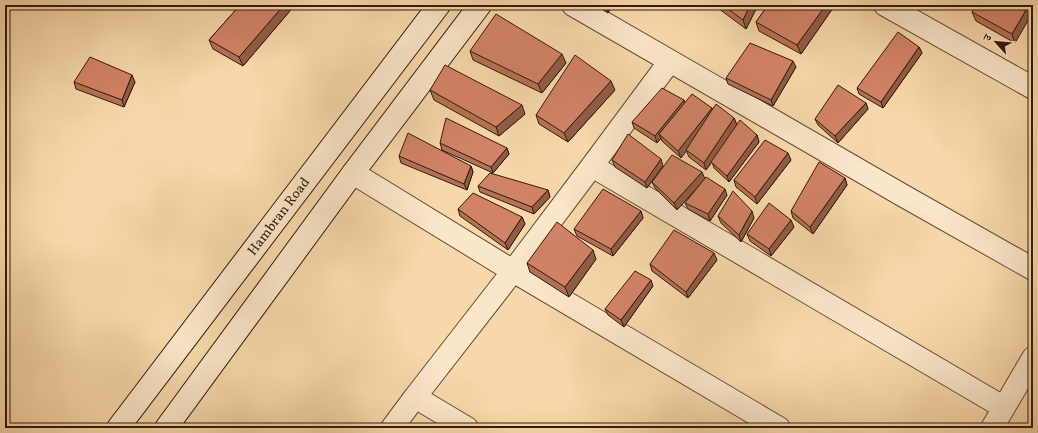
<svg xmlns="http://www.w3.org/2000/svg" width="1038" height="433" viewBox="0 0 1038 433" font-family="Vollkorn,'Noto Serif Devanagari',serif">
	<rect width="100%" height="100%" fill="#f8d8aa"/>
	<filter id="stains"><feTurbulence type="fractalNoise" baseFrequency=".005" numOctaves="4"/><feColorMatrix values="0 0 0 0 .2 0 0 0 0 .09 0 0 0 0 .02 0 0 0 .5 -.17"/></filter>
	<radialGradient id="worn" r=".72"><stop offset=".6" stop-color="#630" stop-opacity="0"/><stop offset="1" stop-color="#630" stop-opacity=".3"/></radialGradient>
	<g fill="none" stroke-linecap="round" stroke-linejoin="round">
		<!-- minor casing -->
		<g stroke="#644a32" stroke-width="24">
			<path id="minor" d="M 573,5 L 902,195 L 1033,269
				M 885,5 L 1033,88
				M 592,166 L 1003,407
				M 353,173 L 513,271 L 779,428
				M 415,397 L 513,271 L 592,166 L 670,61
				M 392,428 L 415,397 L 467,428
				M 992,428 L 1033,358"/>
		</g>
		<!-- secondary casing -->
		<g stroke="#321a0a" stroke-width="24">
			<path id="secondary" d="M 118,428 L 439,5
				M 166,428 L 353,173 L 480,5"/>
		</g>
		<!-- minor -->
		<use href="#minor" stroke="#fae6c8" stroke-width="22"/>
		<!-- secondary -->
		<use href="#secondary" stroke="#fae6c8" stroke-width="22"/>
	</g>
	<!-- wall -->
	<path fill="#b47158" stroke="#321a0a" d="M 240,5 L 295,5 L 243,66 L 213,49 L 209,40 Z
		M 595,5 L 612,5 L 608,13 Z
		M 714,5 L 758,5 L 746,29 Z
		M 768,5 L 832,5 L 833,8 L 801,54 L 759,31 L 756,22 Z
		M 1033,5 L 1015,43 L 976,21 L 972,12 Z
		M 919,47 L 922,53 L 883,108 L 859,94 L 857,88 Z
		M 470,51 L 566,63 L 542,93 L 473,60 Z
		M 796,67 L 773,106 L 728,84 L 726,78 Z
		M 74,82 L 135,82 L 124,107 L 76,89 Z
		M 430,90 L 525,114 L 499,136 L 434,100 Z
		M 615,90 L 568,142 L 539,124 L 536,115 Z
		M 684,100 L 685,103 L 712,108 L 712,110 L 734,118 L 737,125 L 757,135 L 759,142 L 729,182 L 714,168 L 712,162 L 706,170 L 689,157 L 686,150 L 681,158 L 662,141 L 661,138 L 657,143 L 634,128 L 632,122 Z
		M 866,103 L 868,109 L 838,143 L 818,125 L 815,119 Z
		M 440,143 L 507,148 L 509,154 L 493,173 L 442,150 Z
		M 399,156 L 471,166 L 473,172 L 467,190 L 401,163 Z
		M 612,160 L 663,166 L 647,188 L 615,167 Z
		M 791,160 L 757,204 L 736,187 L 734,180 Z
		M 845,178 L 847,185 L 813,234 L 793,218 L 791,211 Z
		M 705,179 L 677,210 L 655,188 L 652,182 Z
		M 478,186 L 548,190 L 550,197 L 534,214 L 480,192 Z
		M 727,195 L 710,221 L 688,209 L 685,203 Z
		M 458,209 L 522,217 L 525,224 L 508,250 L 460,216 Z
		M 641,211 L 643,218 L 613,256 L 577,236 L 574,229 Z
		M 718,216 L 754,218 L 741,242 L 721,223 Z
		M 794,227 L 771,256 L 750,241 L 747,234 Z
		M 596,259 L 569,297 L 530,272 L 527,263 Z
		M 717,260 L 688,298 L 652,271 L 650,264 Z
		M 653,286 L 624,327 L 608,315 L 605,309 Z"/>
	<!-- shaded-wall -->
	<path fill="#925c47" stroke="#321a0a" d="M 284,5 L 295,5 L 243,66 L 239,57 Z
		M 606,5 L 612,5 L 608,13 L 606,6 Z
		M 750,5 L 758,5 L 746,29 L 743,20 Z
		M 826,5 L 832,5 L 833,8 L 801,54 L 797,45 Z
		M 1029,5 L 1033,5 L 1033,12 L 1015,43 L 1012,34 Z
		M 919,47 L 922,53 L 883,108 L 881,102 Z
		M 562,54 L 566,63 L 542,93 L 538,84 Z
		M 793,61 L 796,67 L 773,106 L 771,100 Z
		M 132,75 L 135,82 L 124,107 L 122,100 Z
		M 611,81 L 615,90 L 568,142 L 564,133 Z
		M 684,100 L 686,106 L 659,134 L 661,138 L 657,143 L 655,136 Z
		M 866,103 L 868,109 L 838,143 L 835,136 Z
		M 522,105 L 525,114 L 499,136 L 496,127 Z
		M 712,108 L 714,115 L 681,158 L 678,151 Z
		M 734,118 L 737,125 L 706,170 L 704,163 Z
		M 757,135 L 759,142 L 729,182 L 727,176 Z
		M 507,148 L 509,154 L 493,173 L 491,167 Z
		M 788,153 L 791,160 L 757,204 L 755,197 Z
		M 661,159 L 663,166 L 647,188 L 645,182 Z
		M 471,166 L 473,172 L 467,190 L 464,184 Z
		M 702,172 L 705,179 L 677,210 L 674,203 Z
		M 845,178 L 847,185 L 813,234 L 810,227 Z
		M 725,189 L 727,195 L 710,221 L 708,214 Z
		M 548,190 L 550,197 L 534,214 L 532,207 Z
		M 641,211 L 643,218 L 613,256 L 611,249 Z
		M 752,211 L 754,218 L 741,242 L 739,235 Z
		M 522,217 L 525,224 L 508,250 L 505,243 Z
		M 791,220 L 794,227 L 771,256 L 769,249 Z
		M 593,250 L 596,259 L 569,297 L 565,287 Z
		M 714,253 L 717,260 L 688,298 L 686,292 Z
		M 651,280 L 653,286 L 624,327 L 621,320 Z"/>
	<!-- building -->
	<path fill="#d18366" stroke="#321a0a" d="M 240,5 L 284,5 L 239,57 L 209,40 Z
		M 723,5 L 750,5 L 743,20 Z
		M 768,5 L 826,5 L 797,45 L 756,22 Z
		M 977,5 L 1029,5 L 1012,34 L 972,12 Z
		M 496,14 L 562,54 L 538,84 L 470,51 Z
		M 898,32 L 919,47 L 881,102 L 857,88 Z
		M 750,43 L 793,61 L 771,100 L 726,78 Z
		M 575,55 L 611,81 L 564,133 L 536,115 Z
		M 90,57 L 132,75 L 122,100 L 74,82 Z
		M 445,65 L 522,105 L 496,127 L 430,90 Z
		M 838,85 L 866,103 L 835,136 L 815,119 Z
		M 662,88 L 684,100 L 655,136 L 632,122 Z
		M 692,94 L 712,108 L 678,151 L 659,134 Z
		M 716,104 L 734,118 L 704,163 L 686,150 Z
		M 446,118 L 507,148 L 491,167 L 440,143 Z
		M 740,120 L 757,135 L 727,176 L 711,162 Z
		M 408,133 L 471,166 L 464,184 L 399,156 Z
		M 628,134 L 661,159 L 645,182 L 612,160 Z
		M 765,140 L 788,153 L 755,197 L 734,180 Z
		M 672,155 L 702,172 L 674,203 L 652,182 Z
		M 819,162 L 845,178 L 810,227 L 791,211 Z
		M 490,173 L 548,190 L 532,207 L 478,186 Z
		M 706,177 L 725,189 L 708,214 L 685,203 Z
		M 603,189 L 641,211 L 611,249 L 574,229 Z
		M 733,191 L 752,211 L 739,235 L 718,216 Z
		M 473,193 L 522,217 L 505,243 L 458,209 Z
		M 769,203 L 791,220 L 769,249 L 747,234 Z
		M 557,222 L 593,250 L 565,287 L 527,263 Z
		M 674,230 L 714,253 L 686,292 L 650,264 Z
		M 635,271 L 651,280 L 621,320 L 605,309 Z"/>
	<g text-anchor="middle" stroke-width="3" stroke-linejoin="round" paint-order="stroke">
		<!-- street labels -->
		<g font-size="14" fill="#321a0a" stroke="#fae6c8">
			<text transform="translate(278 216) rotate(-53)" y="5">Hambran Road</text>
		</g>
	</g>
	<!-- margin -->
	<rect width="1038" height="433" fill="none" stroke="#f8d8aa" stroke-width="20"/>
	<rect x="6" y="6" width="1026" height="421" fill="none" stroke="#321a0a" stroke-width="2"/>
	<rect x="10" y="10" width="1018" height="413" fill="none" stroke="#321a0a"/>
	<!-- north arrow -->
	<g transform="translate(996 42) rotate(297)" stroke="#fae6c8" stroke-width="3" paint-order="stroke">
	<path d="M0-3L7 15L0 10L-7 15Z" fill="#321a0a"/>
	<text y="-6" font-size="11" font-weight="bold" text-anchor="middle" fill="#321a0a">उ</text>
	</g>
	<rect width="100%" height="100%" filter="url(#stains)"/>
	<rect width="100%" height="100%" fill="url(#worn)"/>
</svg>
